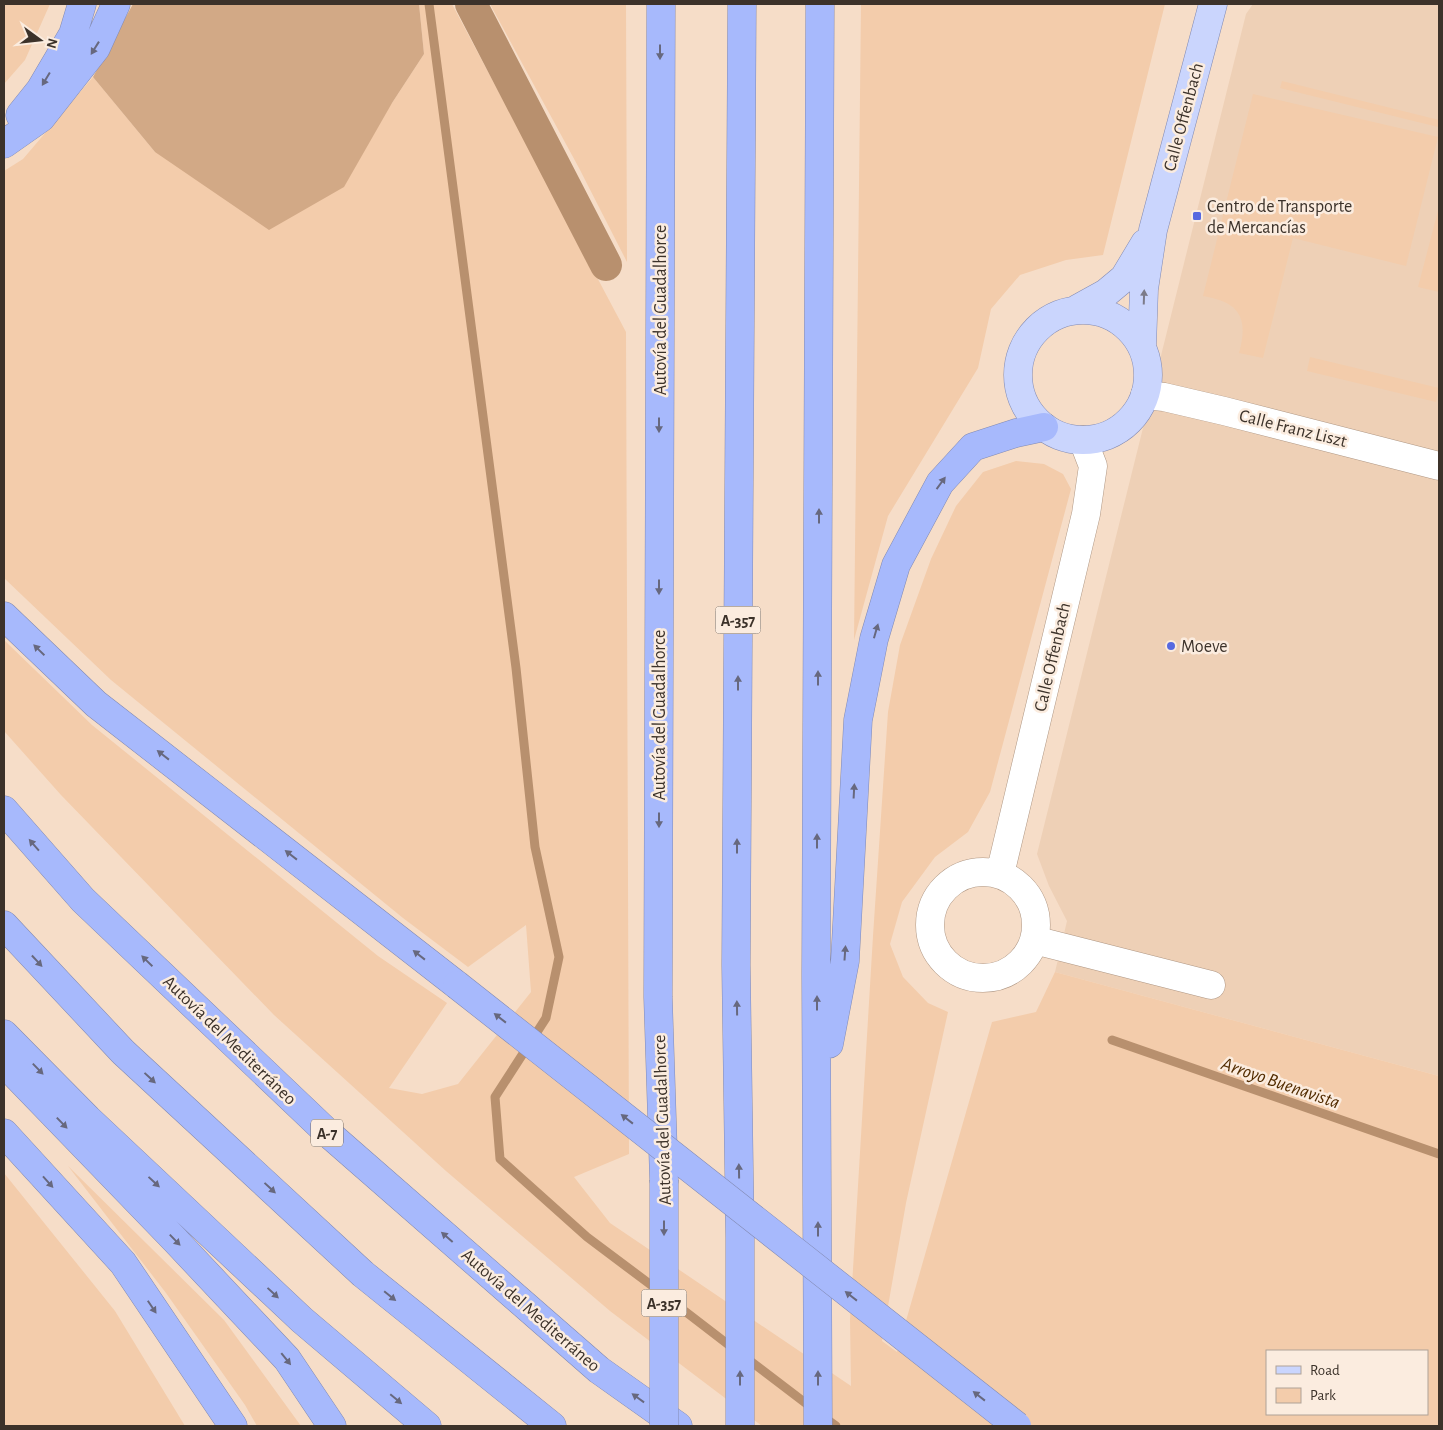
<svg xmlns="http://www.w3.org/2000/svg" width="1443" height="1430" font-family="'Alegreya Sans',sans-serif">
<rect width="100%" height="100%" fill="#f6ddc8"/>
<path fill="#eed0b6" d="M1253,4h186v1072l-384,-104 12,-51 -18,-35 -12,-32 209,-840z"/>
<path fill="#f3ccab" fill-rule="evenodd" d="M4,4h46l-25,56 -21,24z
M419,4h33l174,328 3,822 -55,23 36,46 241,163 -1,-67 23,-383 15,-224 12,-67 31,-86 25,-53 27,-34 33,-11 28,3 19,10 8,15 -81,303 -22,40 -33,25 -33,45 -12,42 13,33 25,26 20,9 -42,191 -24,138 15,11 95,-330 44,-10 19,-40 384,104v350h-677l-152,-115 -164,-140 -172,-156 -213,-220 -57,-64v-91l88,85 286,231 69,47 -58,85 33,6 36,-10 73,-92 -5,-67 -58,42 -65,-49 -292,-238 -107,-102v-407l19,-12 70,-82 62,75 237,-49 32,-49zM1267,1351h160v63h-160z
M490,4h136l1,258 -48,-94z
M861,4h304l-62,251 -37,5 -46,15 -29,34 -13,59 -90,148 -34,124z
M1282,81l157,39 -1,7 -158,-39z
M1253,94l185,43 -32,129 -113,-28 -30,120 -24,-5c10,-36 0,-51 -36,-57z
M1439,207v85l-21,-5z
M1310,357l129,31 -3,14 -129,-31z
M68,1166l156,154 77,106h-44l-12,-21 -79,-112z
M4,1173l111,138 70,115h-181z"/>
<path fill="#d2a986" d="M133,4h286l5,50 -32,49 -48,84 -75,43 -114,-78 -62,-75z"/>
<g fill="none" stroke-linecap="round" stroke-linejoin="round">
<path stroke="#b8906e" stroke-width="9" d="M429,4l87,664 19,179 24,110 -13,61 -51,79 5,62 87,78 72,54
M1112,1040l327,114
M669,1299l65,50
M745,1357l67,51
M822,1416l14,10"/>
<path stroke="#b8906e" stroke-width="32" d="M471,4l135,261"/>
<defs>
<path id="minor" d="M1145,395l19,2 60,14 215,55
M930 925a53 53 0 1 1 106 0a53 53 0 1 1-106 0Z
M1000,874l86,-360 7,-48 -10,-26
M1034,940l177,45"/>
<path id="major" d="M1077,309l29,-16 18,-15 21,-35
M1018 375a65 65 0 1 1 130 0a65 65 0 1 1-130 0Z
M1142,346l2,-57 9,-59 60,-226"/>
<path id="highway" d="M661,4l-3,993 6,183
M20,115l20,-25 33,-56 9,-30
M4,144l37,-26 55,-70 20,-44
M4,616l92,88 361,281
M4,810l79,90 247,235 269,235 79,56
M4,925l119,127 240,222 189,152
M4,1034l84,85 214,201 125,106
M829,1044l16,-83 13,-241 16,-81 22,-74 44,-82 33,-36 43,-14 28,-6
M4,1063l171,177 112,119 45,67
M4,1133l119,130 110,163
M740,1426v-189l-4,-272 6,-961
M818,1426l-2,-452 4,-970"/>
</defs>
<use href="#minor" stroke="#af9784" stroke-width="29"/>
<use href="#major" stroke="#828ab2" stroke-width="29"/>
<use href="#highway" stroke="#828ab2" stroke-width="29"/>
<use href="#minor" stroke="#fff" stroke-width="28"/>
<use href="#major" stroke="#cad5fd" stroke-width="28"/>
<use href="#highway" stroke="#a7b9fc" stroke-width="28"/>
<defs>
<path id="highway-bridge" d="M457,985l560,441
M664,1180v246"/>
</defs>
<use href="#highway-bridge" stroke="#828ab2" stroke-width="29" stroke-linecap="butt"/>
<use href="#highway-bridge" stroke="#a7b9fc" stroke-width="28"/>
</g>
<defs><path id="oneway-solid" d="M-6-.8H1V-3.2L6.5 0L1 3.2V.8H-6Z" transform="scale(1.25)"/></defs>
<g fill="#67687e">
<use href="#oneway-solid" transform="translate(95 48) rotate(122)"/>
<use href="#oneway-solid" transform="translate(660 52) rotate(90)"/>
<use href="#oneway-solid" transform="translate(46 79) rotate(121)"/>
<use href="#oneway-solid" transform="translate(659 425) rotate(90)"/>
<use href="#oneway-solid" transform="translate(941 483) rotate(-54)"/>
<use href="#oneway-solid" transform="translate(819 516) rotate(-90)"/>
<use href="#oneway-solid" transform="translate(659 587) rotate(90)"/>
<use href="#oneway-solid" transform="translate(876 631) rotate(-74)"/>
<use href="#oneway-solid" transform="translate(39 650) rotate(-136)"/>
<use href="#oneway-solid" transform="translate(818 678) rotate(-90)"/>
<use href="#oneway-solid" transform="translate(738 683) rotate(-90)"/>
<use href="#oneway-solid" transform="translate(163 755) rotate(-142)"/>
<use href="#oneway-solid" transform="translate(854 791) rotate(-87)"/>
<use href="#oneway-solid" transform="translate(659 820) rotate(90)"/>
<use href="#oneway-solid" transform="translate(817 841) rotate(-90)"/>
<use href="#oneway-solid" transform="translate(34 845) rotate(-131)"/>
<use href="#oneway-solid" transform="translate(737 846) rotate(-90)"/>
<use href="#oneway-solid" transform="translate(291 855) rotate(-142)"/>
<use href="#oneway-solid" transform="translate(845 953) rotate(-86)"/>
<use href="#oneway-solid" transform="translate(419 955) rotate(-142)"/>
<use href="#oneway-solid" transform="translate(37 961) rotate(47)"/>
<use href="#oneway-solid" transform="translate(147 961) rotate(-136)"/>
<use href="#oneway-solid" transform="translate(817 1003) rotate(-90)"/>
<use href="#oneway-solid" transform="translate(737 1008) rotate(-91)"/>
<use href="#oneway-solid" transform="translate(500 1018) rotate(-142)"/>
<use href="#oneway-solid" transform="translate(38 1069) rotate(46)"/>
<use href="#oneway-solid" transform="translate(150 1078) rotate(43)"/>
<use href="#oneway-solid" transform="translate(627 1119) rotate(-142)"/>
<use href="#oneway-solid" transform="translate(62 1123) rotate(46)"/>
<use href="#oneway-solid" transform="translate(739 1171) rotate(-91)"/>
<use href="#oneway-solid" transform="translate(48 1182) rotate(48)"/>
<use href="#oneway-solid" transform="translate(154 1182) rotate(43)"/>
<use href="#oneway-solid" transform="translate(270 1188) rotate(43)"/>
<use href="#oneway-solid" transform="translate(664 1228) rotate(90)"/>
<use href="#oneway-solid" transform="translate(818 1229) rotate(-90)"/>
<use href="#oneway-solid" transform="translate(447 1237) rotate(-139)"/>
<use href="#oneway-solid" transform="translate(175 1240) rotate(46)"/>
<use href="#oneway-solid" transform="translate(273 1293) rotate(43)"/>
<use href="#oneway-solid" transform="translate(390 1296) rotate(39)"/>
<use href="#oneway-solid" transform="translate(851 1296) rotate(-142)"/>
<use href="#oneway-solid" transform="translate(152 1307) rotate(56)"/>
<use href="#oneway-solid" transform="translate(286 1359) rotate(51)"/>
<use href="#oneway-solid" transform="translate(740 1378) rotate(-90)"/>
<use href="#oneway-solid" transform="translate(818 1378) rotate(-90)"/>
<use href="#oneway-solid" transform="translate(979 1396) rotate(-142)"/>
<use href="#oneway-solid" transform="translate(638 1398) rotate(-144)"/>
<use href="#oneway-solid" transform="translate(396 1399) rotate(40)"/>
</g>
<use fill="#7c7b89" href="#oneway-solid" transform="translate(1144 297) rotate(-88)"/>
<g fill="#5769e0" stroke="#fbecdf" stroke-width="2">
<rect x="1192" y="211" width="10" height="10" rx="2.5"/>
<circle cx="1171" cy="646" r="5"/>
</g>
<g text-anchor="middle" stroke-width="5" stroke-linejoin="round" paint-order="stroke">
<g fill="#fbecdf" stroke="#756a60" stroke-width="1">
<rect x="715.5" y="606.5" width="45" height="27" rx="4"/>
<rect x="311" y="1119.5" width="32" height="27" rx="4"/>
<rect x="641.5" y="1289.5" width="45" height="27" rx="4"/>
</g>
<g font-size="16" font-weight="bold" fill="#3c322a">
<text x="738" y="626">A-357</text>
<text x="327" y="1139">A-7</text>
<text x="664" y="1309">A-357</text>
</g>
<g font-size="18" fill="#3c322a" stroke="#fbecdf">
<text transform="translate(1183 117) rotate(-75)" y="6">Calle Offenbach</text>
<text transform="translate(660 310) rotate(-90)" y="6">Autovía del Guadalhorce</text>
<text transform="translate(1293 428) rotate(14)" y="6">Calle Franz Liszt</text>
<text transform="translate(1052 657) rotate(-77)" y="6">Calle Offenbach</text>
<text transform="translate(659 715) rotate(-90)" y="6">Autovía del Guadalhorce</text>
<text transform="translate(230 1040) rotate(44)" y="6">Autovía del Mediterráneo</text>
<text transform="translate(662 1120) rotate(-92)" y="6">Autovía del Guadalhorce</text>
<text transform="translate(531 1310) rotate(41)" y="6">Autovía del Mediterráneo</text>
</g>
<g font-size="18" fill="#3c322a" stroke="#fbecdf" text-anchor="start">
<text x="1207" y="212">Centro de Transporte<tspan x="1207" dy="21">de Mercancías</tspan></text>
<text x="1181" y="652">Moeve</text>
</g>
<g font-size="19" font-style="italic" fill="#522c00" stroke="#fbecdf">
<text transform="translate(1281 1082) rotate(19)" y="7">Arroyo Buenavista</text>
</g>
</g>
<rect width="1443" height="1430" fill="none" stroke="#3c322a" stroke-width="10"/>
<rect x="1266" y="1350" width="162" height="65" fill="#fbecdf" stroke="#afa297"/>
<rect x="1276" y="1366" width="25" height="8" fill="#cad5fd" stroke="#afa297"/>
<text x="1310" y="1375" font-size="15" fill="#3c322a">Road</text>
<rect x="1276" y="1388" width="25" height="15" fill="#f3ccab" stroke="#afa297"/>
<text x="1310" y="1400" font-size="15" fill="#3c322a">Park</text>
<g transform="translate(40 40) rotate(105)" stroke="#fbecdf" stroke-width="4" paint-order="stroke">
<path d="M0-4L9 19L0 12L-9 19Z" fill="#3c322a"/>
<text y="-8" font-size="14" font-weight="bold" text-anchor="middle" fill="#3c322a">N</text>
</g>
</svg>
